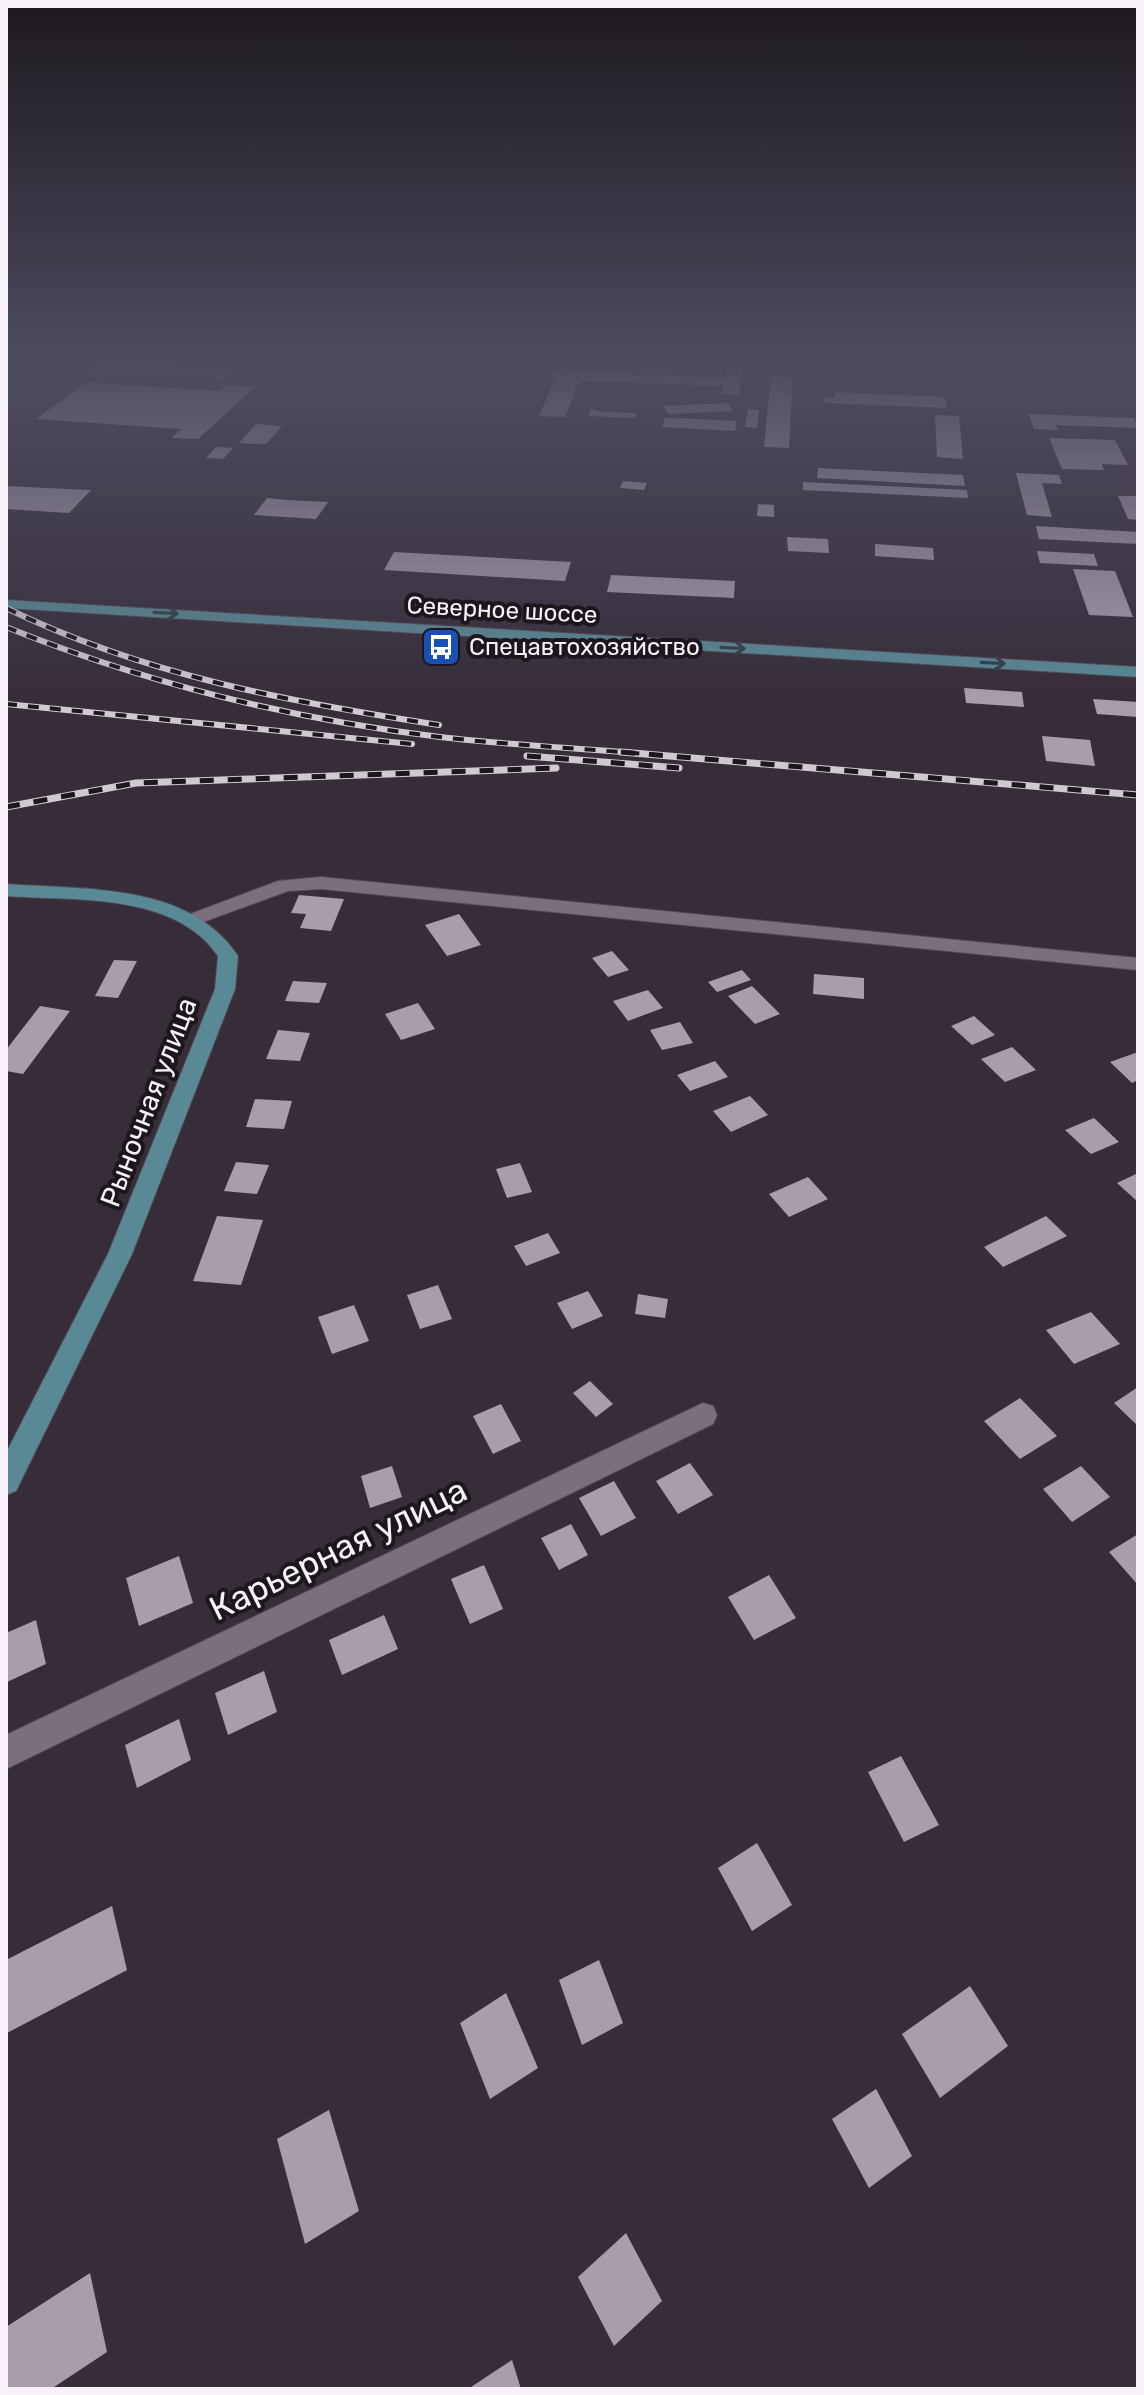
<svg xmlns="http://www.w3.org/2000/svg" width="1144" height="2395" font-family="Rubik,sans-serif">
<rect width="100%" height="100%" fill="#372d39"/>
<path fill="#a99dac" d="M91,366h77l67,4 -9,8 -140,-8z
M727,368h16l-4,26h-17l2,-8 -145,-5 -14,36 -26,-1 20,-46 166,8z
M771,376l22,1 -4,71 -25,-1z
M86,382l134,9 7,-6 28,2 -57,52 -26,-1 9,-9 -145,-10z
M835,392l110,5 2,11 -123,-5 -1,-6 12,1z
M728,403l5,8 -65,3 -4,-8z
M591,409l12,3 34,1 -2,5 -46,-2z
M748,409l11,1 -2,18 -12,-1z
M1029,414l105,4 4,10 -82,-3 2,5 -24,-1z
M935,415l24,1 4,43 -26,-2z
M665,418l34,1 38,2 -2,10 -73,-4z
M256,424l26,2 -16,18 -27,-1z
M1049,438l66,2 13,25 -26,-1 2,6 -42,-1z
M216,447l17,1 -10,11 -17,-1z
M818,468l145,7 2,11 -148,-8z
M1016,473l43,2 3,9 -20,-1 10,34 -25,-2z
M623,481l24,2 -3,7 -24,-2z
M803,482l164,8 1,8 -165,-8z
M6,486l61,3 24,1 -22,23 -63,-4z
M1118,496h20v24l-10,-1z
M267,498l20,2 41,2 -12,17 -62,-4z
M758,504l16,1v12l-17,-1z
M1036,526l102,6v12l-99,-5z
M787,537l41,2 1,14 -41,-2z
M875,544l58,4 1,12 -59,-4z
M1037,551l57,3 4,12 -58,-3z
M394,552l177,10 -6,19 -181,-11z
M1073,569l42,2 18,46 -44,-2z
M611,575l124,6 -1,17 -127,-6z
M964,688l58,4 2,15 -58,-4z
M1093,699l45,3v15l-41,-3z
M1042,736l48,4 5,26 -49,-5z
M299,895l45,4 -13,32 -31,-3 6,-14 -15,-1z
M459,914l22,31 -34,11 -22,-31z
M612,951l17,19 -21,7 -16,-19z
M114,960l23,1 -19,37 -23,-2z
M742,970l9,10 -34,12 -9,-10z
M814,974l50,4v21l-51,-5z
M293,981l34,2 -8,20 -34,-2z
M752,986l28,28 -25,10 -27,-28z
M648,990l15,18 -35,13 -15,-20z
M418,1003l17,26 -34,11 -16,-26z
M40,1006l30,5 -47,63 -17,-3v-21z
M974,1016l21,19 -23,10 -21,-19z
M680,1022l13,21 -31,7 -12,-20z
M278,1030l32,3 -10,28 -34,-2z
M1012,1047l24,23 -31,12 -24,-23z
M1138,1052v28l-6,3 -22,-21z
M715,1061l13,16 -38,14 -13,-16z
M750,1096l18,19 -37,17 -18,-21z
M255,1099l37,2 -8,28 -38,-2z
M1094,1118l25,24 -28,12 -26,-24z
M236,1162l33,3 -12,29 -33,-3z
M520,1163l12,29 -25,6 -11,-29z
M1138,1173v29l-21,-19z
M808,1177l20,22 -39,18 -20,-23z
M217,1216l46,4 -22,65 -48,-4z
M1046,1216l21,20 -64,31 -19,-20z
M548,1233l12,20 -34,13 -12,-20z
M438,1285l14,34 -32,10 -13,-34z
M588,1291l15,25 -31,13 -15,-26z
M638,1294l30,5 -3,19 -30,-4z
M354,1305l15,36 -37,13 -14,-37z
M1091,1312l29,32 -46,20 -28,-34z
M590,1381l23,23 -17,13 -23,-24z
M1138,1387v39l-24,-23z
M1020,1398l37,38 -37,23 -36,-38z
M501,1404l20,37 -28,13 -20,-38z
M690,1463l23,32 -35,19 -22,-33z
M392,1466l10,31 -32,11 -9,-32z
M1081,1466l29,31 -38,25 -29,-33z
M614,1481l22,37 -35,18 -22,-38z
M571,1524l17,31 -29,15 -18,-32z
M1138,1534v51l-29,-33z
M179,1556l14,47 -54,23 -13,-48z
M484,1565l19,44 -33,15 -19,-45z
M769,1575l27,43 -42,22 -26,-43z
M384,1615l14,34 -56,26 -13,-35z
M36,1620l10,44 -39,18 -1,-49z
M264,1671l13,41 -49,23 -13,-42z
M179,1719l12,41 -54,28 -12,-43z
M901,1756l38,69 -35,17 -36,-70z
M757,1843l35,62 -40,26 -34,-63z
M112,1906l15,64 -120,63 -1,-73z
M599,1960l24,63 -41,22 -23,-65z
M970,1986l38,60 -68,52 -38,-64z
M506,1993l32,75 -48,31 -30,-76z
M876,2089l36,67 -43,32 -37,-69z
M329,2110l30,101 -54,33 -28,-105z
M626,2233l36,68 -48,45 -36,-69z
M90,2273l17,79 -56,37h-43l-2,-62z
M512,2360l9,29h-53z"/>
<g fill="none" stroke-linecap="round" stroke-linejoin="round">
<defs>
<path id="street" d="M321,877l817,81v12l-817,-81 -33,2 -96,35 -10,-6 3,-4 93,-35z
M703,1403l10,3 4,9 -4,9 -707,345v-34z"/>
<path id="secondary" d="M6,600l1132,67v10l-1132,-69z
M6,884c78,6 183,-2 232,72l-3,33 -103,265 -116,237 -10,4v-42l102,-199 107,-265 3,-33c-43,-64 -144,-55 -212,-60z"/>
</defs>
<use href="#street" stroke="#524a54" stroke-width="2"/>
<use href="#secondary" stroke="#524a54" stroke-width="2"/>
<use href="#street" fill="#7b6f7d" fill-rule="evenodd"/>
<use href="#secondary" fill="#5a8996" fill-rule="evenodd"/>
<defs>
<path id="rail-far1" d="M6,608c138,67 283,94 433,117
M6,627c139,56 285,92 434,110 68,8 137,11 205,17
M6,704l406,40"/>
<path id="rail" d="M621,752l517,43
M527,756l152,12
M6,807l130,-24 420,-15"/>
</defs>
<use href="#rail-far1" stroke="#d1c9d2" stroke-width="6"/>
<use href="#rail" stroke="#d1c9d2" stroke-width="7"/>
<use href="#rail-far1" stroke="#1c171d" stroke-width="4" stroke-dasharray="11" stroke-linecap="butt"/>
<use href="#rail" stroke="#1c171d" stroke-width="5" stroke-dasharray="14" stroke-linecap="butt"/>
</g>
<defs><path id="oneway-shaft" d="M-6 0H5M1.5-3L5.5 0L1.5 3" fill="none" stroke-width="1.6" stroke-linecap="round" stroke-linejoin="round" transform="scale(2)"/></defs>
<g stroke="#323f47">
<use href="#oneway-shaft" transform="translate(166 613) rotate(3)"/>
<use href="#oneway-shaft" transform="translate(733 648) rotate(3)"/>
<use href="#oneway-shaft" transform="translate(993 663) rotate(3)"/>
</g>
<linearGradient id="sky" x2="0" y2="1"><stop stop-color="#1e191f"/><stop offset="0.52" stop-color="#4d4c5f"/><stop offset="1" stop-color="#4d4c5f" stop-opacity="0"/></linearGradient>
<rect width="1144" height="702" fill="url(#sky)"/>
<defs>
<symbol id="bus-square" viewBox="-11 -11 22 22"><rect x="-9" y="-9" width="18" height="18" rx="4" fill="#1a4fb4" stroke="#1c171d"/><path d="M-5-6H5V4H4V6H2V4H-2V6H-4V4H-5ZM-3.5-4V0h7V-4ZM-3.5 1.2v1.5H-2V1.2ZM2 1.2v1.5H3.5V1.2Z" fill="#fff"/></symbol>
</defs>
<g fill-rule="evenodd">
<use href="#bus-square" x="419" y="625" width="44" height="44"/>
</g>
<g text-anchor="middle" stroke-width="8" stroke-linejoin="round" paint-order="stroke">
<g font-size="24" fill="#f8f1f9" stroke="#1c171d">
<text transform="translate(502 610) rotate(3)" y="8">Северное шоссе</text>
</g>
<g font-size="24" fill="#f8f1f9" stroke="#1c171d" text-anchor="start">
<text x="469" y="655">Спецавтохозяйство</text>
</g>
<g font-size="28" fill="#f8f1f9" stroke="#1c171d">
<text transform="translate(148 1102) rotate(-69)" y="10">Рыночная улица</text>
</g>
<g font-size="34" fill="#f8f1f9" stroke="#1c171d">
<text transform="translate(338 1549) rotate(-26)" y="12">Карьерная улица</text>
</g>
</g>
<rect width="1144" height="2395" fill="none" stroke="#f8f1f9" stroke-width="16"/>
</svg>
